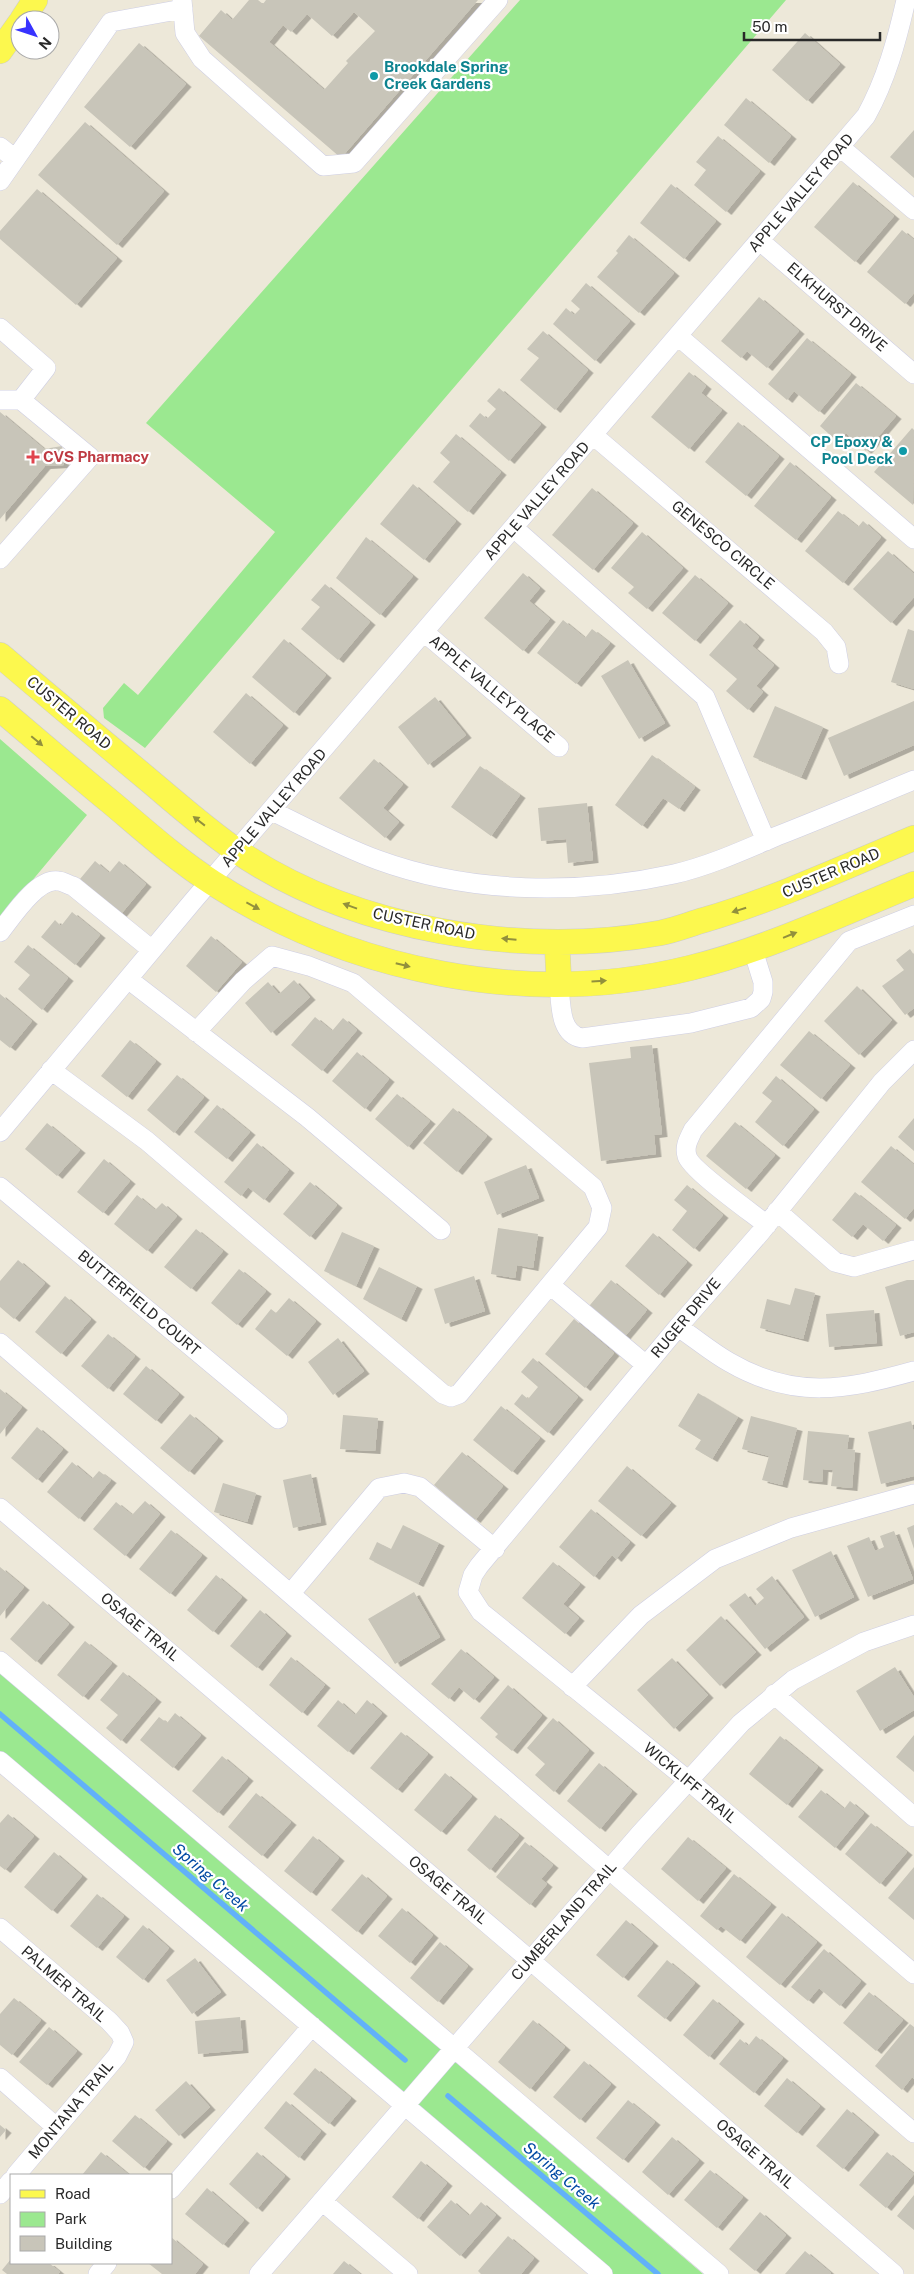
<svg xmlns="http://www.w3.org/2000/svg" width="914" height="2274" font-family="'Public Sans',sans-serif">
<defs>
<filter id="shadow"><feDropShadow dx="5.5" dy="3" stdDeviation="0" flood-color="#0004"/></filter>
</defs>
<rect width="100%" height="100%" fill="#ede8d9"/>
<path fill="#9be890" d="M520,0h266l-641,748 -41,-30 -1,-10 21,-25 14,12 137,-163 -129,-109z
M0,739l87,76 -87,104z
M0,1672l703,602h-95l-608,-516z"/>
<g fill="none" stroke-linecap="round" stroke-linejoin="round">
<path stroke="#62b1f9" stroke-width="5.5" d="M0,1714l405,346
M448,2096l210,178"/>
</g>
<path fill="#c8c5b9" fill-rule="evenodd" filter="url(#shadow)" d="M249,0h9l5,4 3,-4h212l-137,158 -142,-122 22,-26 11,10zM354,12l21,19 -29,30 2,2 -24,27 -55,-48 14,-17 8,7 16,-18 25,22z
M805,33l35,31 -33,37 -35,-31z
M139,43l47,41 -56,63 -46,-40z
M746,98l45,38 -22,27 -45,-38z
M85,122l79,69 -47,54 -79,-70z
M914,130v48l-24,-21z
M718,136l42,35 -34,41 -32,-27 12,-15 -10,-8z
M853,182l41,34 -39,46 -41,-35z
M671,184l45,37 -32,38 -44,-36z
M37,189l80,69 -41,47 -76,-66v-8z
M902,230l12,10v53l-9,11 -38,-32z
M629,235l45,38 -35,40 -42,-36 21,-24 -2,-2z
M586,283l44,38 -35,40 -42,-37 13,-16 8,7 6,-6 -9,-8z
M759,297l40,34 -32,37 -20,-17 -6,7 -20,-17z
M543,331l45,39 -33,40 -35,-30 19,-22 -12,-9z
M807,338l44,36 -32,38 -25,-21 -7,9 -19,-16z
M689,372l17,14 -5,7 21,17 -33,39 -38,-32z
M856,383l40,33 -30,35 -20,-18 -8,9 -18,-16z
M499,388l42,36 -32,37 -40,-35 11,-13 7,6 9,-10 -9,-8z
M0,412l44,37 18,-3 2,19 -19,1 -45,53z
M738,422l41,34 -33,40 -41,-34z
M912,428l2,2 -1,75 -39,-33z
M456,434l45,38 -33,40 -35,-30 17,-20 -10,-9z
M790,462l41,35 -35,43 -42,-34z
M413,484l43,37 -32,39 -44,-36z
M592,488l41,35 -40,47 -41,-35z
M838,511l20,16 5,-6 18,16 -38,46 -38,-32z
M642,532l41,36 -36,41 -19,-16 6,-6 -23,-19z
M366,537l47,39 -33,39 -44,-37z
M888,551l26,23v23l-23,26 -38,-34z
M523,573l17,15 -11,13 21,18 -27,32 -39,-33z
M695,575l33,28 -33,38 -33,-28z
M325,584l45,38 -32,38 -37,-31 19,-22 -9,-7z
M563,620l22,18 7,-9 18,14 -34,41 -39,-31z
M740,620l19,17 -7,9 22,19 -18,21 7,6 -15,18 -22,-19 11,-12 -28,-24z
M908,629l6,2v58l-23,-7z
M284,639l42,36 -32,38 -42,-36z
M628,660l37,63 -26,16 -38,-63z
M246,693l37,32 -33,39 -37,-32z
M435,697l31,38 -38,30 -30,-38z
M914,701v44l-70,31 -16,-38z
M775,706l48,21 -22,50 -48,-20z
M652,755l43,32 -16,22 -16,-11 -21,28 -27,-21z
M374,759l29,25 -20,24 16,14 -14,16 -46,-40z
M480,766l40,29 -29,41 -40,-29z
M587,803l6,57 -25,3 -2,-24 -25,2 -3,-33z
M95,861l14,12 10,-12 27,23 -25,30 -41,-35z
M72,912l28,23 -25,30 -34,-28 14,-17 6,6z
M211,936l31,26 -26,30 -30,-26z
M28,945l40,33 -26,32 -24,-21 12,-14 -16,-13z
M910,949l4,6v53l-9,7 -23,-29 22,-16 -8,-10z
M294,980l16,17 -39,36 -26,-30 23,-21 11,12z
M857,986l35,34 -33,35 -35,-34z
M0,994l32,27 -22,27 -10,-8z
M315,1017l17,14 11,-13 14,12 -35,41 -31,-26z
M809,1031l41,34 -29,34 -41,-34z
M130,1040l26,21 -29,36 -26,-21z
M652,1045l10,89 -8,1 2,19 -55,7 -12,-98 42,-5 -1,-11z
M357,1052l32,27 -24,30 -33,-28z
M177,1075l27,22 -30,36 -27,-23z
M776,1076l38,33 -31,37 -28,-24 17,-21 -10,-8z
M397,1094l33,27 -22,26 -33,-28z
M217,1105l33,27 -23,27 -33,-27z
M453,1108l34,28 -30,36 -34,-29z
M914,1118v33l-16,-14z
M735,1122l40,33 -29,34 -40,-33z
M47,1123l33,27 -23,26 -32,-27z
M257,1143l32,27 -25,30 -16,-13 -7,9 -17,-14z
M891,1146l23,19v43l-9,11 -44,-37z
M104,1159l26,22 -27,32 -26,-21z
M526,1165l13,33 -42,17 -13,-33z
M310,1182l27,23 -27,32 -27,-23z
M687,1185l36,30 -29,34 -22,-19 15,-19 -13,-11z
M855,1192l41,33 -13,16 -20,-17 -11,13 -20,-17z
M137,1195l18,15 7,-7 15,13 -30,35 -33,-27z
M498,1228l40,6 -5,34 -16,-3 -2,13 -24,-4z
M196,1229l27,22 -32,38 -27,-22z
M342,1232l32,14 -18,40 -32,-15z
M653,1233l34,29 -28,33 -34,-29z
M18,1260l27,23 -31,36 -14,-12v-26z
M379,1267l38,19 -16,33 -38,-20z
M239,1269l27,22 -29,34 -26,-22z
M474,1276l11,35 -40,13 -11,-35z
M611,1280l36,30 -26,31 -36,-30z
M907,1280h7v52l-14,4 -15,-49z
M795,1288l20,5 -12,46 -43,-11 7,-29 23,6z
M65,1296l26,23 -30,35 -26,-22z
M289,1298l27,23 -29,35 -32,-27 16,-20 5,4z
M874,1310l3,33 -48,4 -3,-33z
M574,1319l40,34 -29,35 -40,-34z
M108,1334l27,22 -27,33 -27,-23z
M338,1338l26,33 -31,24 -25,-33z
M533,1358l45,39 -30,36 -34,-29 8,-10 6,5 10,-12 -17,-15z
M146,1366l33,28 -23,27 -33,-27z
M0,1389l22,18 -22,27z
M698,1393l40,24 -26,42 -17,-10 6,-9 -23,-14z
M501,1406l39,32 -28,34 -39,-32z
M190,1414l28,24 -29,34 -29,-24z
M343,1415l35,3 -3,33 -35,-2z
M751,1416l46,12 -15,57 -20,-5 7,-24 -27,-7z
M911,1421l3,12v43l-33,8 -13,-52z
M37,1427l26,22 -26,31 -26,-22z
M808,1431l41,4 -2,14 8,1 -3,38 -21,-2 2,-16 -10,-1 -1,13 -19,-2z
M462,1452l41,34 -28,34 -41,-35z
M72,1462l20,17 7,-8 12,9 -32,39 -32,-27z
M627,1466l44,37 -30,33 -43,-35z
M311,1474l10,48 -28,6 -10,-48z
M223,1483l33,10 -9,29 -33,-10z
M145,1501l15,13 -35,42 -32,-27 23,-27 16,13z
M591,1509l39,33 -14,17 -4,-4 -18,22 -35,-30z
M403,1525l36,18 -21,41 -49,-25 8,-17 14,7z
M914,1525v24l-7,-21z
M171,1530l31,25 -32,39 -31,-25z
M894,1531l19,48 -45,18 -21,-51 22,-9 6,14 9,-4 -4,-11z
M831,1551l23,46 -39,20 -23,-47z
M553,1562l27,22 -17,20 16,14 -14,16 -43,-36z
M0,1567l24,20 -24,29z
M216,1575l26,22 -29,35 -26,-22z
M772,1576l32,41 -39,32 -36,-44 16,-12 10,13 9,-8 -8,-9z
M414,1592l26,45 -45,27 -27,-45z
M43,1601l26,23 -33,38 -26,-23z
M260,1610l26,23 -29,35 -27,-22z
M721,1616l35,36 -36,34 -34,-36z
M85,1641l27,22 -29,34 -26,-22z
M461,1649l33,28 -20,23 -15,-13 -10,12 -18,-15z
M291,1657l34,28 -23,28 -33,-28z
M672,1658l36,37 -34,34 -37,-39z
M895,1667l19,30v13l-34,21 -24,-40z
M123,1672l33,27 -35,42 -15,-13 12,-13 -18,-15z
M508,1685l34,30 -30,36 -17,-14 3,-3 -18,-16z
M338,1700l17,15 12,-15 15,13 -34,39 -31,-26z
M175,1713l26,22 -28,33 -33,-28 19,-23 8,6z
M553,1718l36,32 -35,42 -19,-17 10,-11 -18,-16z
M401,1732l27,22 -31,36 -27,-22z
M914,1735v37l-18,-15z
M780,1736l38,31 -31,38 -38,-31z
M222,1756l26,22 -30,35 -26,-22z
M599,1763l33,28 -32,38 -33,-28z
M445,1773l27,23 -31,36 -27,-22z
M821,1790l23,19 6,-8 14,12 -29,35 -37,-31z
M256,1793l35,29 -29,34 -34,-29z
M8,1814l26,22 -29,34 -5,-4v-43z
M495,1815l24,20 -29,35 -23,-20z
M871,1823l36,29 -27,32 -35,-30z
M313,1836l26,22 -28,35 -27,-22z
M688,1837l38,31 -28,33 -37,-32z
M525,1842l28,23 -12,14 6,5 -17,21 -34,-28z
M54,1852l28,24 -30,35 -28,-24z
M914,1867v53l-26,-22z
M362,1874l25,22 -30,36 -26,-22z
M734,1874l37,30 -31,37 -19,-15 -4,4 -17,-14z
M97,1894l27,22 -27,32 -27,-22z
M402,1908l31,27 -23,28 -32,-27z
M782,1913l35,29 -37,43 -34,-28z
M626,1920l27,23 -30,35 -27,-23z
M143,1925l26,23 -26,32 -27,-23z
M440,1942l28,24 -30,36 -28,-24z
M824,1949l37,32 -21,25 -21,-18 -11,13 -17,-14z
M195,1958l26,34 -29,22 -26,-34z
M667,1960l28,23 -30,36 -28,-23z
M869,1992l34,28 -27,31 -33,-28z
M14,1998l27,22 -29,35 -12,-10v-31z
M713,1999l26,22 -30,36 -26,-22z
M240,2017l3,33 -45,4 -3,-33z
M533,2020l32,27 -35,42 -32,-27z
M910,2024l4,3v52l-2,-2 -10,13 -27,-24z
M49,2027l28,24 -30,34 -28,-23z
M756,2036l27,22 -29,35 -35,-29 21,-25 8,7z
M584,2061l27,23 -31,36 -27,-23z
M315,2068l36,30 -22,26 -36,-30z
M787,2078l33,28 -23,27 -33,-27z
M186,2081l24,26 -31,29 -24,-26z
M628,2100l27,22 -32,38 -27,-22z
M286,2101l35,30 -22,27 -35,-30z
M847,2109l27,23 -31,37 -27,-23z
M135,2115l32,26 -23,27 -32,-27z
M0,2125l6,5 -6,7z
M672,2137l27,23 -31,35 -26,-23z
M101,2152l28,23h-47z
M257,2152l28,24 -28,33 -28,-25z
M887,2152l27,22 -28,34 -27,-23z
M421,2161l26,22 -29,36 -26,-22z
M710,2170l33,27 -26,31 -33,-28z
M207,2188l37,32 -21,25 -38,-31z
M914,2195v35l-17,-14z
M451,2200l18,16 12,-14 15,13 -36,41 -33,-29z
M760,2212l26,23 -31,36 -26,-22z
M508,2236l26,22 -13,16h-40l-3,-3z
M171,2237l32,27 -8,10h-33l-14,-11h23z
M805,2251l26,22 -1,1h-45z
M11,2259v4h38l11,9 -2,2h-51l-5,-4z
M344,2261l16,13h-27z"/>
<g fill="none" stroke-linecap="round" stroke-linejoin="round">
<defs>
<path id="minor" d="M182,0l3,33 17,26 121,107 31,-3 144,-163
M0,147l15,12
M840,147l74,63
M0,181l111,-159 72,-13
M760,241l154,133
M0,328l46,40 -25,32 69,57 -90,102
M678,336l236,203
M0,400h21
M593,435l231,197 12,15 3,17
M514,528l191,169 61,144
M424,632l135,115
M272,811c35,17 70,36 106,49 93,34 201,35 296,14 35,-8 70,-24 103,-38 46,-18 91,-37 137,-56
M0,932c12,-15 37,-54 58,-51 5,0 10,4 15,5l79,64
M128,979l179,138 134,113
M559,984c2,19 0,50 23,54l109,-15 60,-15 10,-9 2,-7v-10l-10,-32
M914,1050l-32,32 -122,151 -82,94 -199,239 -6,9 -5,17 13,20 208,169 225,193
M51,1070l96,71 296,253 8,3 8,-3 139,-167 4,-19 -9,-21 -240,-204 -44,-17 -37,-10 -29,25 -47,51
M0,1132l193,-231 673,-785c20,-36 31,-76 40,-116
M0,1187l278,232
M777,1211l58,51 19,5 60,-17
M767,1225c-15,-12 -77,-56 -80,-69 -3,-10 2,-17 6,-26l156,-189 65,-26
M550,1285l96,80
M678,1327c17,11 33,25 51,35 65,38 117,28 185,9
M0,1343l914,790
M0,1508l530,452 364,314
M291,1593l88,-105 25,-5 16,4 75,62
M0,1661l719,613
M572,1687l69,-72 74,-56 76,-31 123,-34
M774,1694l140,123
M0,1761l603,513
M0,1928l109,93 11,12 4,9 -7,14 -101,119
M0,2078l56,49
M171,2189l141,-163
M0,2194l11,-13
M322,2201l86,73
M98,2274l9,-11
M259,2274l380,-439 102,-112 52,-43 71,-38 50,-17"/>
<path id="major" d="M22,20l13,-20
M0,51l20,-28
M0,655c48,41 97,82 145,122 30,25 60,52 92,74 116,79 286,107 423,82 15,-3 30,-9 44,-13 72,-21 141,-53 210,-82
M0,709c38,32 75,64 113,95 32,27 64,56 100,79 138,89 316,125 477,85 77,-19 151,-54 224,-84
M557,942l2,42"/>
</defs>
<use href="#minor" stroke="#cecee3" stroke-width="20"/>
<use href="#major" stroke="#ccc" stroke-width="26"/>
<use href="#minor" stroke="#fff" stroke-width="19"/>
<use href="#major" stroke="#fcf84e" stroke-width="25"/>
</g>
<defs><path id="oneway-solid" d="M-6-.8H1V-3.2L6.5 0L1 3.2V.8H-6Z" transform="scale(1.25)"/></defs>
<g fill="#92903c">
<use href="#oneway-solid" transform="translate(37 741) rotate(40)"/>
<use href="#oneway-solid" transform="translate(199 821) rotate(-142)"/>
<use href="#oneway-solid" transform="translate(253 906) rotate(28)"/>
<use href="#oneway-solid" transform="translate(350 906) rotate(-160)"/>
<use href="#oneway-solid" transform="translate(739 910) rotate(163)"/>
<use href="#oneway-solid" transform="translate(790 935) rotate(-22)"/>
<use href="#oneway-solid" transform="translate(509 939) rotate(-175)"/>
<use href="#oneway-solid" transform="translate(403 965) rotate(14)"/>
<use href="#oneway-solid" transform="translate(599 981) rotate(-4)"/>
</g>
<g fill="#0f9aa8" stroke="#fff" stroke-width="2">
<circle cx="374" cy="76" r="5"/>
<circle cx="903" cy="451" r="5"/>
</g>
<path fill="#e0444e" stroke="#fff" stroke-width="2" d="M30.5 449.5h5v5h5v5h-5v5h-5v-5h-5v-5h5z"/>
<g text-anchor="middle" stroke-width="4.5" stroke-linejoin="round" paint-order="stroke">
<g font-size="15" font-weight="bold" fill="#0d838f" stroke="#fff" text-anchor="start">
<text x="384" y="72">Brookdale Spring<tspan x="384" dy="17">Creek Gardens</tspan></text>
<text x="893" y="447" text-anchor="end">CP Epoxy &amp;<tspan x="893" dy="17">Pool Deck</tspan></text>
</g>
<g font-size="15" fill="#292929" stroke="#fff">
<text transform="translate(801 193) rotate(-49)" y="5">APPLE VALLEY ROAD</text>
<text transform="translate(837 307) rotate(41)" y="5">ELKHURST DRIVE</text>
<text transform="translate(537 501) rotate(-49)" y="5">APPLE VALLEY ROAD</text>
<text transform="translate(723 545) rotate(40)" y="5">GENESCO CIRCLE</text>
<text transform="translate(492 689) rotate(40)" y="5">APPLE VALLEY PLACE</text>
<text transform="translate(69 713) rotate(40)" y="5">CUSTER ROAD</text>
<text transform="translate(274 808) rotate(-49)" y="5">APPLE VALLEY ROAD</text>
<text transform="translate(831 873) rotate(-23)" y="5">CUSTER ROAD</text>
<text transform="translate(424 924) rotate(12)" y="5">CUSTER ROAD</text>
<text transform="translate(139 1303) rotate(40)" y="5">BUTTERFIELD COURT</text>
<text transform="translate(686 1318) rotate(-50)" y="5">RUGER DRIVE</text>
<text transform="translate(140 1627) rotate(40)" y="5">OSAGE TRAIL</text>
<text transform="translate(690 1783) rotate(40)" y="5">WICKLIFF TRAIL</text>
<text transform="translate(448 1890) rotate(40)" y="5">OSAGE TRAIL</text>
<text transform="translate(564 1921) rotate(-49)" y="5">CUMBERLAND TRAIL</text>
<text transform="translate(64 1984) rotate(41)" y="5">PALMER TRAIL</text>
<text transform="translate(71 2110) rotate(-50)" y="5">MONTANA TRAIL</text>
<text transform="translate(755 2154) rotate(41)" y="5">OSAGE TRAIL</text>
</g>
<g font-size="15" font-weight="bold" fill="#be3a42" stroke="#fff" text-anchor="start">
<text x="43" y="462">CVS Pharmacy</text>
</g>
<g font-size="16" font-style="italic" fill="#024aa4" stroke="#fff">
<text transform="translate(211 1877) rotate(41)" y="6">Spring Creek</text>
<text transform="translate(562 2175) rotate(40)" y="6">Spring Creek</text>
</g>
</g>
<rect x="10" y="2174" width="162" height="90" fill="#ffffff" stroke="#a9a9a9"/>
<rect x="20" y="2190" width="25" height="8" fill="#fcf84e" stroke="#a9a9a9"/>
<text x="55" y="2199" font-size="15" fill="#292929">Road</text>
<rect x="20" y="2212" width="25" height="15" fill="#9be890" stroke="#a9a9a9"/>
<text x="55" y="2224" font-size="15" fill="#292929">Park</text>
<rect x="20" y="2236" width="25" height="15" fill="#c8c5b9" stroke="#a9a9a9"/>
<text x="55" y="2249" font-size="15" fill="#292929">Building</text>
<g transform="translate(35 35) rotate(130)"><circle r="24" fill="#ffffff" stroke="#a9a9a9"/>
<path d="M0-4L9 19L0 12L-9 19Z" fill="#3833ff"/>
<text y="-8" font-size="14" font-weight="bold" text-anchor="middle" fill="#292929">N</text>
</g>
<path d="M744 32v8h136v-8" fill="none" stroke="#292929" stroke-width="2.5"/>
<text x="752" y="32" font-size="15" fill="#292929" stroke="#ffffff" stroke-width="4" paint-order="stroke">50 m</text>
</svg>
